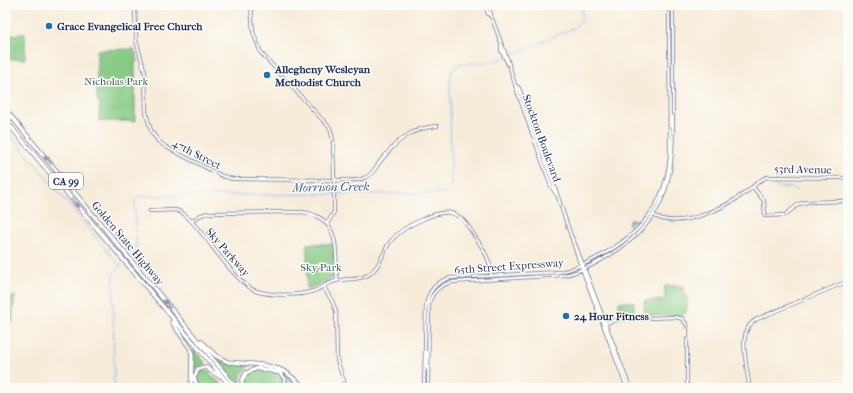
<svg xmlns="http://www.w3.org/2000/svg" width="853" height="393" font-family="'IM FELL French Canon',serif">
<rect width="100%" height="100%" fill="#fdfcf7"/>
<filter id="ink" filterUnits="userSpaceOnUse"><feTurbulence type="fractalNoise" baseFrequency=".025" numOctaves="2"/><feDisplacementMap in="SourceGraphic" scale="8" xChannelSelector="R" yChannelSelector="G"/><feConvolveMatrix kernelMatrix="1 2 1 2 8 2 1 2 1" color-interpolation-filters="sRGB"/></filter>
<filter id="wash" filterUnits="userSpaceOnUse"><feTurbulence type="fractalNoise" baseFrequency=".012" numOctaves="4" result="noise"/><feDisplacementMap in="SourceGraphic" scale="16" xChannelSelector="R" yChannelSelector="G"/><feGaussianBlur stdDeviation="0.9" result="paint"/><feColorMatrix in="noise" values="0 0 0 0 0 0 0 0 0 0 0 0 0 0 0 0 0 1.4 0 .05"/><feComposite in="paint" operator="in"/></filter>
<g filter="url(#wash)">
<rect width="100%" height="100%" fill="#f7ecda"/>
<path fill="#86ca84" stroke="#507c71" d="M25,34v25h-20v-24z
M134,49l4,11 -3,2v59h-36l1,-17 -3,-4v-50z
M644,212l2,1v2l-16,18 -10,7 -1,-3 6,-2 -1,-2 2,1 11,-11 -5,-2 -3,4v-5h13l3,-4 -2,-2z
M307,244h27v33l-27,13z
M665,286h17l6,16 -2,11 -6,3 -35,-1 -1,-14 21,-1z
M15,296l-3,26 -7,3v-25z
M619,302h15v13l-15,1z
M193,350h1l12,14 -12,5z
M220,360l12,4 18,2 -9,9 -1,9 -2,1 -19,-23z
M256,369l24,5 3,7 -2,7h-37l2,-14z
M201,370l8,2 16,16h-25l-3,-13z
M284,373l19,15h-18l1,-7z"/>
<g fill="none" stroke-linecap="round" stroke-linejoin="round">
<path stroke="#85b8f2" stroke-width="1" d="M507,57l67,-29 7,-8 2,-15
M5,128l115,138
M776,172v15l15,1 5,2
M131,257l5,-7 -1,-49 5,-5 303,-3 7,-6 1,-5 -1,-103 3,-10 7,-5 32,-2 12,-4
M114,388l-1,-115 11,-10"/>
</g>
</g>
<g filter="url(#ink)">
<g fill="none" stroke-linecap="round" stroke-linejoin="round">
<defs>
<path id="secondary" d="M135,5l1,35 9,33 1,39 5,19 7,10 8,6 56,29 11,3 99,1
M251,5l2,27 8,21 69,75 3,12 1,38 2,2 -2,2v30l-7,12
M485,5l3,9 3,2
M489,5l2,11 17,45 8,27 35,98 5,8
M501,46v4l7,14
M516,86l3,2 37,103 25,75 46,122
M336,180c9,0 20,2 28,-2 7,-2 11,-9 15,-15 16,-21 31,-35 58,-37
M753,187l11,14 1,15 20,-1 14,-11 8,-2 41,-1
M150,211l26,-1 8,4c20,16 50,69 72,77 16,5 42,5 58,0 7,-3 14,-8 22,-10 11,-3 22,0 32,-6 12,-7 14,-22 22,-33 8,-10 19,-17 31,-22 21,-10 35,-13 49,9 9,14 22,30 21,47
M653,215c26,16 71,-7 92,-22 8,-5 13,-13 22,-16l81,1
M192,221l9,-6 7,-2 94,-1c40,5 33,40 35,68
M573,239l57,149
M323,286l9,15 4,10 1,49 9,28
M605,323l16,-4 55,-2 7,2 4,7v62
M426,352v6l2,3
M425,360l3,11
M424,388l2,-82c2,-15 10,-24 24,-28l110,-6c15,-3 27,-9 40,-16 41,-22 66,-52 70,-100l-1,-151
M428,388l1,-85c4,-12 11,-18 23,-21l112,-7c17,-3 33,-12 47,-21 63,-39 62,-85 62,-151 0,-33 0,-65 0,-98
M749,388c0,-20 -15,-57 8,-69l91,-38"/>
<path id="primary" d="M627,388v-1"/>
<path id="highway" d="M5,109l232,279
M5,120l227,268
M172,322l18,26 2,6 -1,34
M201,341l15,15 12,6 35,3 16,4 8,4 18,15
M198,388l-4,-10 4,-9 7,-2 14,9
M243,388l-1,-7 4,-8 12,-5 22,5 5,6 -2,9"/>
</defs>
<use href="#secondary" stroke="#687189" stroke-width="4"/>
<use href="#primary" stroke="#687189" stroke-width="4.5"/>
<use href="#highway" stroke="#687189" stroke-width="5"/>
<use href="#secondary" stroke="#fff" stroke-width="2.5"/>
<use href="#primary" stroke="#fff" stroke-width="3"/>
<use href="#highway" stroke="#fff" stroke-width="3.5"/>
</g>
<defs><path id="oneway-solid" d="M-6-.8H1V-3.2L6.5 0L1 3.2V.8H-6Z"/></defs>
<g fill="#8d97ae">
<use href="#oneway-solid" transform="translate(48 160) rotate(-130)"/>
<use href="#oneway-solid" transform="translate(75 203) rotate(50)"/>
<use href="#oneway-solid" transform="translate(167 304) rotate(-130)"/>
</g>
</g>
<g fill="#1f6fb2" stroke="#fdfcf7" stroke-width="1.5">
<circle cx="49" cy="26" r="4"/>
<circle cx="267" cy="75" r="4"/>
<circle cx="566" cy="316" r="4"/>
</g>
<g text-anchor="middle" stroke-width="3" stroke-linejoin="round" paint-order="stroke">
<rect fill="#fdfcf7" stroke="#5f6c8c" stroke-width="1" x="49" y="173" width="34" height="16" rx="3"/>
<g font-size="10" font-weight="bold" fill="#1b2f5e">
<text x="66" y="185">CA 99</text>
</g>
<g font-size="11" font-weight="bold" fill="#1b2f5e" stroke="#fdfcf7" text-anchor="start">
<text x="57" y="30">Grace Evangelical Free Church</text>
<text x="275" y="73">Allegheny Wesleyan<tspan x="275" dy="13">Methodist Church</tspan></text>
<text x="574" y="320">24 Hour Fitness</text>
</g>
<g font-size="11" fill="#3b5e69" stroke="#fdfcf7">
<text x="116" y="85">Nicholas Park</text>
<text x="321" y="271">Sky Park</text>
</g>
<g font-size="11" fill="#1b2f5e" stroke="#fdfcf7">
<text transform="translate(542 138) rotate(70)" y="4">Stockton Boulevard</text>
<text transform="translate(197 154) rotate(27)" y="4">47th Street</text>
<text transform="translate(803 169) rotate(1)" y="4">53rd Avenue</text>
<text transform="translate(128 243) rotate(50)" y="4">Golden State Highway</text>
<text transform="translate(228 252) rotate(49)" y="4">Sky Parkway</text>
<text transform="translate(509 266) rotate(-4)" y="4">65th Street Expressway</text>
</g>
<g font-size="12" font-style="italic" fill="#3b588a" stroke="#fdfcf7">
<text transform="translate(331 187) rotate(-1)" y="4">Morrison Creek</text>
</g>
</g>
<rect width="853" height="393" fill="none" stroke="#fdfcf7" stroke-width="20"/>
</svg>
